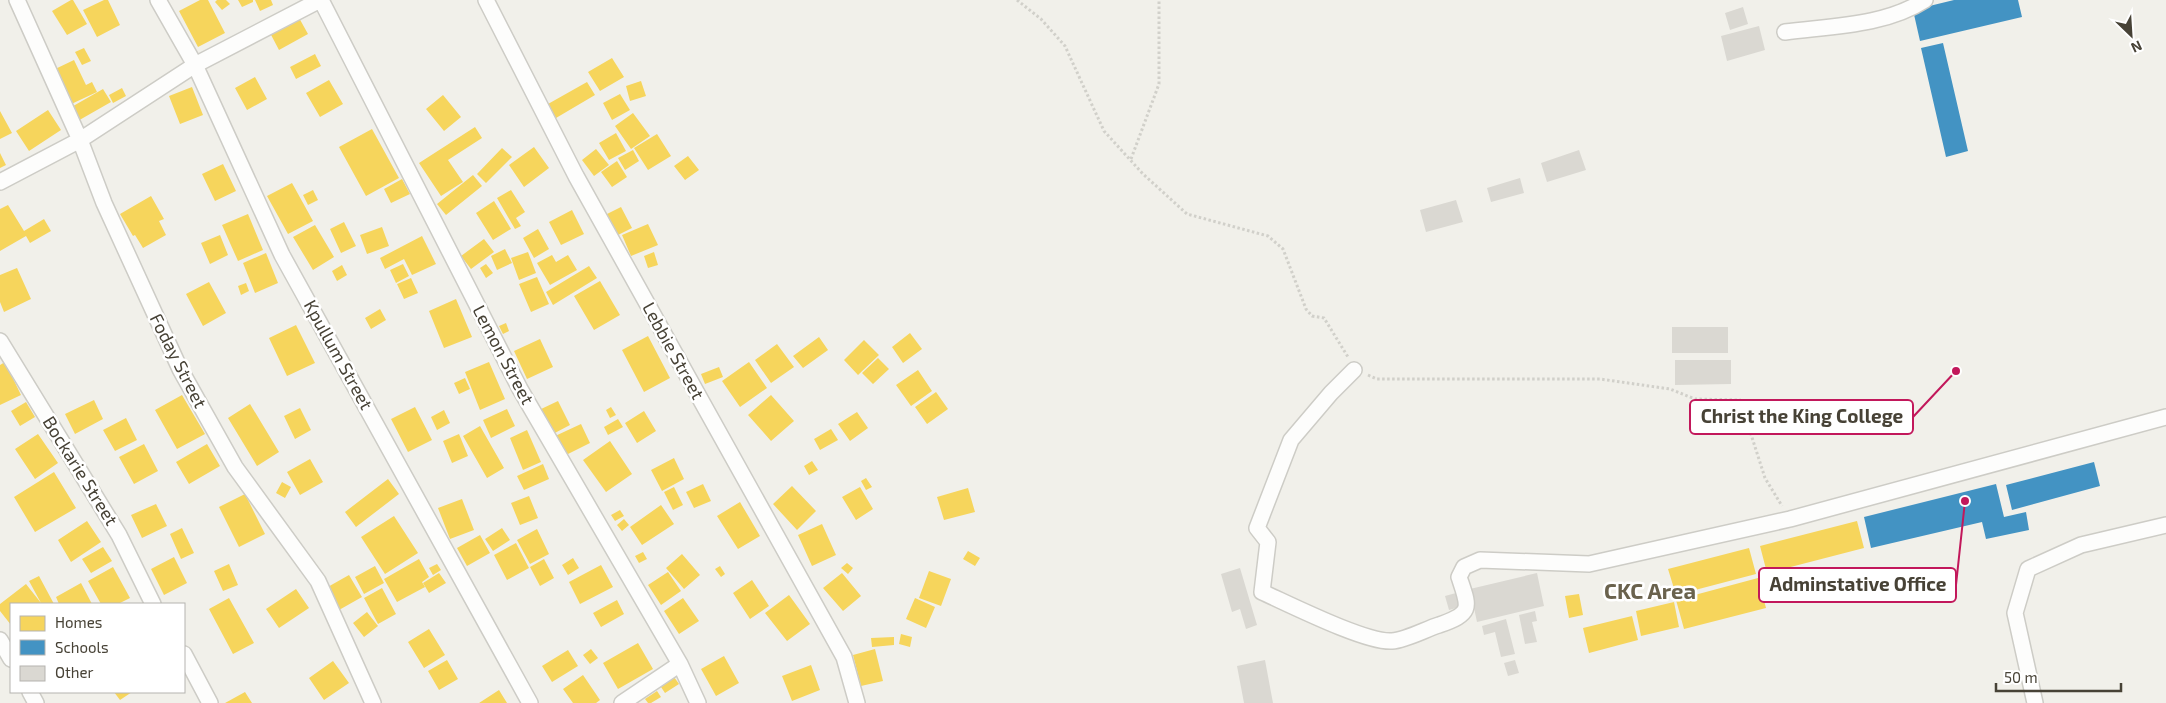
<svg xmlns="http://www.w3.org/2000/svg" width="2166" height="703" font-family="'Exo 2',sans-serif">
<rect width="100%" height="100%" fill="#f1f0ea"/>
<path fill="#f6d55c" d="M71,0h2l14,24 -20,11 -15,-24z
M104,0h4l12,25 -23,12 -14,-27z
M200,0h8l17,33 -27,14 -19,-36z
M217,0h9l4,4 -8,6 -7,-8z
M238,0h15v2l-11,5z
M255,0h16l2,5 -13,6z
M298,16l10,18 -29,16 -10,-19z
M84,48l7,13 -9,4 -7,-13z
M315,54l6,12 -25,13 -6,-12z
M612,58l12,19 -24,14 -12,-19z
M74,60l12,25 6,-3 5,10 -30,14 -16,-35z
M255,77l12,22 -20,11 -12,-22z
M329,80l14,24 -23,13 -14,-24z
M641,81l5,15 -16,5 -4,-15z
M587,82l8,13 -39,23 -8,-14z
M192,87l11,28 -23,9 -11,-28z
M122,88l4,8 -13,7 -4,-8z
M103,89l8,13 -35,20 -8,-13z
M620,94l10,16 -18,10 -9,-17z
M443,95l18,22 -17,14 -18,-22z
M48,110l13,20 -32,21 -13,-20z
M0,111l12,22 -12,6z
M633,113l17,23 -19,13 -16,-23z
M475,127l7,11 -34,22 15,22 -22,14 -22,-33z
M372,129l27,49 -33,18 -27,-49z
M616,133l10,18 -17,9 -10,-17z
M657,134l14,22 -23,14 -14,-22z
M534,147l15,21 -25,19 -15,-22z
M502,148l10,9 -26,26 -9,-9z
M596,149l13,16 -15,11 -12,-16z
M633,150l6,11 -14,9 -7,-12z
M0,153l6,12 -6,3z
M688,156l11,14 -14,10 -11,-14z
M617,161l10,16 -15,10 -11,-15z
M223,164l13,27 -21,10 -13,-27z
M473,175l9,11 -36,29 -9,-11z
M402,179l8,15 -19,9 -7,-14z
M292,183l21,38 -25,13 -21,-38z
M313,190l5,10 -10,5 -5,-10z
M511,190l14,22 -9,6 5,8 -6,3 -18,-31z
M151,196l13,23 -5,2 7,14 -23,13 -8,-13 -2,1 -13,-22z
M494,201l17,28 -18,11 -17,-27z
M8,205l16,26 20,-12 7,12 -21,12 -4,-7 -26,15v-42z
M621,207l11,21 -16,8 -11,-21z
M572,210l12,24 -23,11 -12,-23z
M248,214l15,36 -25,11 -16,-36z
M344,222l12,24 -15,7 -11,-24z
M648,224l10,21 -27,11 -9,-21z
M315,225l19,32 -21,13 -20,-33z
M382,227l7,19 -22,8 -7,-19z
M538,229l11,20 -15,9 -11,-20z
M220,235l8,20 -18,9 -9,-21z
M422,236l14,28 -24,11 -8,-16 -19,10 -5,-11z
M484,239l10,13 -23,17 -10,-13z
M505,249l7,14 -15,7 -6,-14z
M528,252l8,21 -17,7 -8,-22z
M654,252l4,13 -10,3 -4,-12z
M266,253l12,30 -23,10 -12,-30z
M552,255l4,7 12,-7 9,15 -27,15 -13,-22z
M403,264l6,12 -13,7 -6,-13z
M486,264l7,9 -7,5 -6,-10z
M342,265l5,10 -10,6 -5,-10z
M589,266l8,12 -44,27 -7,-13z
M17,268l14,31 -27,13 -4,-10v-27z
M537,277l12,27 -18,8 -12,-28z
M411,278l7,15 -14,6 -7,-15z
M600,281l20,34 -26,15 -20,-34z
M209,282l17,31 -23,13 -17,-32z
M246,283l3,8 -8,4 -3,-9z
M456,299l16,38 -28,11 -15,-37z
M380,309l6,11 -15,9 -6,-11z
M506,323l3,8 -6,3 -4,-8z
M296,325l19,38 -28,13 -18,-38z
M910,333l12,16 -19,14 -11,-16z
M648,336l22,42 -26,14 -22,-42z
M819,337l9,13 -25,18 -10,-12z
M540,339l13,28 -26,12 -13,-28z
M864,340l15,15 -21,20 -14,-15z
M777,344l17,23 -23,16 -16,-23z
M878,358l11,11 -16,15 -11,-11z
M5,362l16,33 -21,10v-40z
M489,362l16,37 -25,11 -15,-38z
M749,362l18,26 -27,19 -18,-26z
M719,367l4,10 -18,7 -4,-10z
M918,370l14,21 -21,15 -15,-21z
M465,378l5,11 -11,5 -5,-11z
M936,392l12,17 -21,15 -12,-17z
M182,395l23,39 -28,15 -22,-39z
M771,395l23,26 -23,20 -23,-26z
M94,400l9,19 -28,15 -10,-20z
M558,401l12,24 -19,10 -12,-25z
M26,402l9,15 -15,9 -9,-15z
M250,404l29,48 -22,14 -29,-48z
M415,407l17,33 -24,12 -17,-33z
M611,407l5,8 -6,3 -4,-8z
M300,408l11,22 -16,9 -11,-23z
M507,409l8,17 -24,12 -8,-18z
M444,410l6,13 -13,7 -6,-13z
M644,411l12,20 -19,12 -12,-20z
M857,412l11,16 -18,13 -12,-17z
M126,418l11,22 -22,11 -12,-21z
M618,419l5,8 -15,8 -4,-8z
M581,424l9,19 -28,14 -9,-20z
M480,426l24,42 -17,10 -24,-42z
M831,429l7,11 -18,10 -6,-11z
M527,430l14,32 -18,8 -13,-32z
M38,434l20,29 -23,16 -20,-30z
M459,434l9,22 -16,7 -9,-22z
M610,441l22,33 -26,18 -23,-32z
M144,444l14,27 -24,13 -15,-27z
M207,444l13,22 -31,18 -13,-22z
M674,458l10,21 -22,12 -11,-21z
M310,459l13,23 -23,13 -13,-23z
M812,461l6,9 -9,5 -5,-9z
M543,464l6,15 -25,11 -7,-14z
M54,472l22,36 -41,24 -21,-35z
M866,478l6,9 -6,3 -5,-9z
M388,479l11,15 -43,33 -11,-15z
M282,482l9,5 -6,11 -9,-5z
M703,484l8,17 -17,7 -8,-16z
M792,486l24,25 -19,19 -24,-26z
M674,487l9,18 -10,5 -9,-18z
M860,487l13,22 -17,11 -14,-23z
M968,488l7,24 -31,8 -7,-23z
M245,494l20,40 -26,13 -20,-40z
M529,496l9,22 -18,7 -9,-22z
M462,499l12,31 -24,9 -12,-31z
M740,502l20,34 -22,13 -21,-33z
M156,504l11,22 -25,12 -11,-23z
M661,505l13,19 -32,21 -12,-18z
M620,510l4,6 -9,5 -4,-6z
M394,516l24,37 -33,21 -24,-37z
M624,519l5,6 -7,6 -5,-6z
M87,521l14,21 -30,20 -13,-22z
M1857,521l7,27 -97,25 -7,-27z
M822,524l14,31 -24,11 -14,-31z
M182,528l12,25 -13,6 -11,-25z
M502,528l8,12 -17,11 -8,-12z
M537,529l12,25 -19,10 -13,-24z
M480,535l10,18 -23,13 -10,-18z
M516,543l13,25 -22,12 -13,-25z
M103,547l9,14 -21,12 -9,-14z
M1749,548l7,26 -80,21 -8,-26z
M968,551l12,7 -5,8 -12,-7z
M643,552l4,7 -8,4 -4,-7z
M682,554l18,21 -16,14 -18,-21z
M174,557l13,26 -23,12 -13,-26z
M573,558l6,10 -11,7 -6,-10z
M419,559l10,18 -7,5 3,5 -28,15 -13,-23z
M544,559l10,19 -14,8 -10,-19z
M847,563l6,5 -5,6 -7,-6z
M229,564l9,21 -15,6 -9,-20z
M437,564l4,6 -8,5 -4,-7z
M601,565l12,22 -33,17 -11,-22z
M375,566l9,17 -20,11 -9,-17z
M720,566l5,8 -4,3 -6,-8z
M113,567l17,31 -12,6h-17l-13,-23z
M929,571l22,8 -10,27 -22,-8z
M668,572l13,19 -20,14 -13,-20z
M439,573l7,10 -17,10 -6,-10z
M842,573l19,23 -18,15 -20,-23z
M349,575l13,22 -23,13 -13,-22z
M39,576l15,28h-43v21l-11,-14v-7l26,-20 15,19 -12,-22z
M1758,578l8,30 -82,21 -8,-29z
M752,580l17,26 -19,13 -17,-26z
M81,583l11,21h-33l-3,-7z
M382,588l14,26 -18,10 -14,-26z
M296,589l13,19 -30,20 -13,-19z
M1579,594l4,21 -14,3 -4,-22z
M789,595l21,29 -23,17 -22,-28z
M229,598l25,45 -21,11 -24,-45z
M683,598l16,23 -20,13 -15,-23z
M915,598l20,9 -9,21 -20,-9z
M617,600l7,14 -23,13 -8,-14z
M1674,602l5,25 -38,9 -5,-25z
M367,612l11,14 -14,11 -11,-14z
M1632,616l6,24 -49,13 -6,-25z
M429,629l16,26 -21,13 -16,-26z
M901,634l11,3 -2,10 -11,-3z
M894,637v8l-22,2 -1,-9z
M638,643l15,26 -35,20 -15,-26z
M591,649l7,9 -8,6 -7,-9z
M875,649l8,32 -22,5 -8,-31z
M568,650l10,16 -26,16 -10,-16z
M724,656l15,27 -23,13 -15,-27z
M447,660l11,19 -19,11 -11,-19z
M333,661l16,22 -25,17 -15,-22z
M811,665l9,25 -28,11 -10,-25z
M672,674l7,10 -14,9 -6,-9z
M583,675l17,25 -4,3h-23l-10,-14z
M499,690l8,13h-28z
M657,691l4,6 -10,6h-3l-3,-4z
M114,692h18l-12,8z
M245,692l7,11h-27z"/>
<path fill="#4393c3" d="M1954,0h64l4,17 -102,24 -7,-31z
M1943,43l25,108 -22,6 -25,-109z
M2094,462l6,24 -88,24 -6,-25z
M1996,484l8,33 22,-5 3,18 -43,9 -4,-17 -111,26 -7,-31z"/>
<path fill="#dad8d2" d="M1743,7l5,17 -18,6 -5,-17z
M1759,26l6,24 -38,11 -6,-25z
M1579,150l7,20 -39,12 -6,-19z
M1520,178l4,15 -33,9 -4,-14z
M1456,200l7,22 -37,10 -6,-22z
M1672,327h56v26h-56z
M1675,360h56v24l-56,1z
M1240,568l17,57 -11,4 -6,-20 -8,3 -11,-38z
M1537,573l7,33 -67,16 -7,-33z
M1456,593l4,14 -11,3 -4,-14z
M1535,611l2,10 -5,1 5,20 -12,2 -6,-29z
M1506,619l9,35 -14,3 -6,-25 -11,3 -2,-9z
M1265,660l8,43h-29l-7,-37z
M1515,660l4,13 -11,3 -4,-13z"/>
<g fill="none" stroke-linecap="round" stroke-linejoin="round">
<defs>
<path id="street" d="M17,0l63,140 24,63 76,166 55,98 83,114 55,122
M158,0l37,65 87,190 248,448
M321,0l199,389 160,275 18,39
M486,0l90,176 268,481 13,46
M1785,32c46,-6 100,-6 140,-32
M0,182l80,-42 115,-75 125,-65
M0,341l119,194 34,69
M1354,370l-23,23 -40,47 -34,88 11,14 -6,50c27,12 104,51 130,49 14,-1 34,-12 47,-16 35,-12 30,-18 20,-48l5,-10 16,-7 109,4 201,-45 376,-102
M0,640l11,19
M184,654l26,49
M30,692l6,11
M622,703l58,-39
M2035,703l-20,-90 13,-44 53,-24 85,-20"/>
</defs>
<use href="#street" stroke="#cdccc6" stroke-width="18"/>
<path stroke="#d1d0ca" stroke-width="3" stroke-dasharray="2.5 2.5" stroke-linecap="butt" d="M1017,0l24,19 24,27 39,85 39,43 44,40 81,22 15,13 23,60 6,7 12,2 24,39
M1131,159l28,-75v-84
M1368,375l9,4h223l70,10 25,10 45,1 25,78 17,28"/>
<use href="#street" stroke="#fdfdfc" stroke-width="15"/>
</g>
<g text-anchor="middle" stroke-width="5" stroke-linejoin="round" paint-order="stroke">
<g font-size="18" fill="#474236" stroke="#fff">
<text transform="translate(673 351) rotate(61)" y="6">Lebbie Street</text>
<text transform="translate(338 355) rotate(61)" y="6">Kpullum Street</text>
<text transform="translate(503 355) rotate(62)" y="6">Lemon Street</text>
<text transform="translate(178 361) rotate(63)" y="6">Foday Street</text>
<text transform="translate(80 471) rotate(58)" y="6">Bockarie Street</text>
</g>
<g font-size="22" font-weight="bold" fill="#6a624d" stroke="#fff">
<text x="1650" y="599">CKC Area</text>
</g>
</g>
<path fill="none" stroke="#c2185b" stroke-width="2" d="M1956 371L1913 417M1965 501L1956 585"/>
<g fill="#c2185b" stroke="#fff" stroke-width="2">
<circle cx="1956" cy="371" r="5"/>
<circle cx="1965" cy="501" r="5"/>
</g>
<g fill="#fff" stroke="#c2185b" stroke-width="2">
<rect x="1690" y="400" width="223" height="34" rx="5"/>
<rect x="1759" y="568" width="197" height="34" rx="5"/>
</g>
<g font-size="19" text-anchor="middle" font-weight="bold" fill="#474236">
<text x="1802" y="423">Christ the King College</text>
<text x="1858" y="591">Adminstative Office</text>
</g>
<rect x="10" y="603" width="175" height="90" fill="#ffffff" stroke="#b5b3af"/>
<rect x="20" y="616" width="25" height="15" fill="#f6d55c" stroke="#b5b3af"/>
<text x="55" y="628" font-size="15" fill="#474236">Homes</text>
<rect x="20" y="640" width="25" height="15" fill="#4393c3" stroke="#b5b3af"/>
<text x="55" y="653" font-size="15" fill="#474236">Schools</text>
<rect x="20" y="666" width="25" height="15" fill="#dad8d2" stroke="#b5b3af"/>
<text x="55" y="678" font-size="15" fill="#474236">Other</text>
<g transform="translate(2131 35) rotate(155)" stroke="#ffffff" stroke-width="4" paint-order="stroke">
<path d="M0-4L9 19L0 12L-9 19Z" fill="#474236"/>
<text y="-8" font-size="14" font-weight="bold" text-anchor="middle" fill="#474236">N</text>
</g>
<path d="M1996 683v8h125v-8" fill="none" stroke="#474236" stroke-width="2.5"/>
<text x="2004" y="683" font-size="15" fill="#474236" stroke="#ffffff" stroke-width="4" paint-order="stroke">50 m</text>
</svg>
